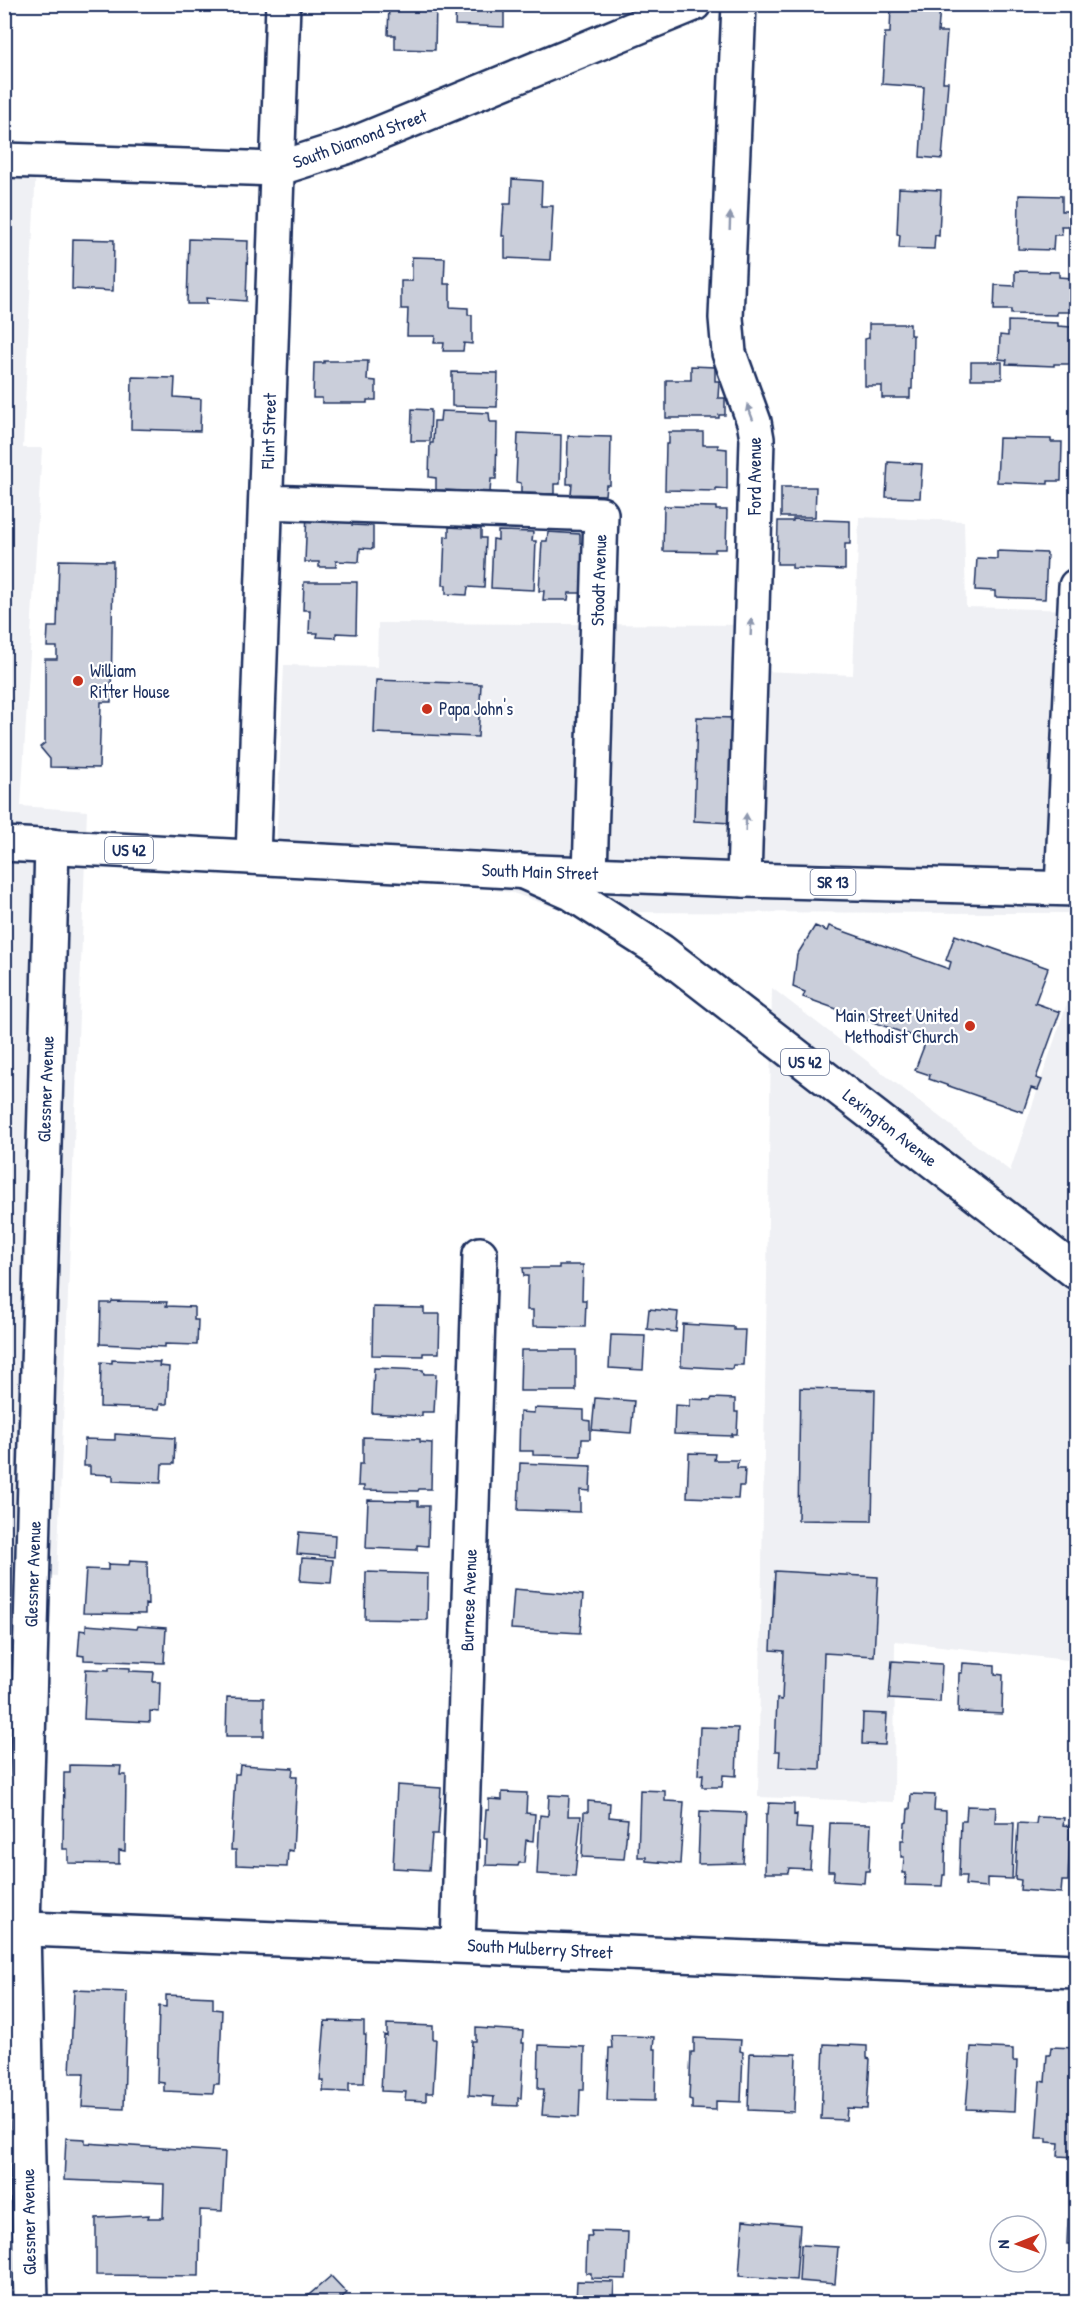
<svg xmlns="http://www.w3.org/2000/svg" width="1081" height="2307" font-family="'Patrick Hand',sans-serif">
<rect width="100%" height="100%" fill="#fff"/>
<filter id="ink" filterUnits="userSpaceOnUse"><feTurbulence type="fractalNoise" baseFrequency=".0167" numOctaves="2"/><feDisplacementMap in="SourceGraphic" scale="12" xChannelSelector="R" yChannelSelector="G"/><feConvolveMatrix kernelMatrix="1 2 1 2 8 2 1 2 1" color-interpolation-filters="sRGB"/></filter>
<g filter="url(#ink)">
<path fill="#eff0f4" d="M4,165l32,1 -13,282h19l-21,358 66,5 -30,765 -53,-3z
M859,517l105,4 2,86 110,3v303l-509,-1 -54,-19 -55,-9 -183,-10 9,-209 93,2 1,-44 387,2 -2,46 90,4z
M1076,977v684l-181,-20 -1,161 -136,-5 14,-809 238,183z
M5,1895h28l6,386 -34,-2z"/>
<path fill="#caceda" stroke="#1b2f5e" stroke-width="1.5" d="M389,4h47l-1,46 -40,-1v-14h-7z
M456,4h48v23l-49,-2z
M891,4l49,2 -2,26h9l-4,50h5l-6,77 -22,-2 4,-70 -42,-3 3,-51h5z
M512,179l30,2 -1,25h12l-3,54 -45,-2v-22h-3l2,-32h7z
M899,188l42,2 -2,46 -4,-1 -1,14 -35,-1 1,-13 -3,-1z
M1019,195l43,1v15h10v15h-11l1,9h-8l-1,15 -35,-1z
M73,239l41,1 -1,51 -41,-2z
M189,239l59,2 -2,60 -40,-3 1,6h-20z
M412,257l33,1 -1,26h6v23l18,1v7h4v29l-8,-1 -1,8h-20l1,-8h-10l1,-7h-28l1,-27h-7v-28h11z
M1015,271l44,1v5l13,1 -1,34h-14v3l-46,-1v-4h-17l1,-25 20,1z
M1008,321l50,2v3l13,1 -1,37h-16v2l-48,-2 1,-4 -8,-1 1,-24 8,1z
M869,324h41v11h3l-1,54h-2v9h-28v-12h-17v-47l4,-1z
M324,361h44l-1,19 9,1v19h-9v3h-45v-5h-9l1,-35h10z
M971,362h31v17h-31z
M691,366l24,1v14h4l-1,17h7v17h-6v3h-53v-38h25z
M452,372l46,1 -1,34 -45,-1z
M132,377l43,1 -1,19 27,2 -1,32 -69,-2z
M412,409l19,1 -1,31h-19z
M441,411l48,2 1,9h7l-1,57h-5l-1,13 -54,-2v-12l-7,-1 1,-34h3l1,-22h6z
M669,432h34v13h15v3l9,1v40l-11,-1v3l-51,-1 1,-46h3z
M518,433l43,2 -1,49h-6v10l-33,-1v-10l-5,-1z
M568,436l43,1 -1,48h-4l-1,10 -34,-1 1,-10h-5z
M999,438l52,1v3h11l-1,39h-13v3l-51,-2z
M888,462l34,2 -2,34 -34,-1z
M781,487h35l-1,30h-34z
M664,506l52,1v3h11l-1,39h-11v3l-52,-1z
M307,511l46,1 -1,13 21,1v23l-13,-1 -1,14 -23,-1v6h-17v-5h-14z
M793,519l57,2v23h-5v26l-53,-2v-4h-15l1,-43h15z
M449,527l32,2v9h5l-2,50 -16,-1 -1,8 -21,-1v-9h-3l2,-49 4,1z
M498,531l35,1 -1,9h4l-2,49 -43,-2 2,-49 5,1z
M548,532l32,2v9h6l-2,50h-15l-1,7h-25l1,-9h-5l3,-50h5z
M997,551l50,2 -2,46 -50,-2v-6l-20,-1 2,-32 20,1z
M59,560l54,1 -2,141h-10l-2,66 -49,-1v-8l-10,-12 5,-4v-84h12v-12h-10l1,-20h9z
M304,582h53l-1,52 -20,-1v5l-19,-1 1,-4h-9l1,-23h-7z
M376,680l105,4 -3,53 -104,-4z
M697,717l39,1 -4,105 -38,-2z
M815,926l12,5 2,-5 120,43 2,-7 -5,-2 9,-25 93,33 -13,35 25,9 -24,66 6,2 -4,10 -7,-2 -8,24 -94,-33 1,-4 -15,-5 11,-29 -123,-44 2,-5 -12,-5 4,-32z
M559,1265h24l-1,35h4l-1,27 -52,-1v-16h-6l1,-34h-4l-1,-8h36z
M112,1301l55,1 -1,4 28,1v13h4l-1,25 -32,-1v3l-65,-3 1,-41h10z
M373,1307l51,1v6h16l-1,39h-16v3l-51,-1z
M649,1309l29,3 -2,20 -29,-3z
M683,1324l51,3v3h11l-2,35h-10l-1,4 -51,-3z
M611,1335l34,1 -2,34 -34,-2z
M521,1350h55v41h-56z
M112,1360l48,2 -1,4 10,1 -2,37h-7l-1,5 -59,-2 1,-45 11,1z
M374,1368l49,2 1,4h12l-2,38h-12v4l-50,-3z
M800,1388l75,2 -3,131 -74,-1z
M595,1398l39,3 -3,32 -39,-3z
M712,1398l23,1v13h3l-1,22h-5v2l-58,-2 1,-29 15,1v-7l21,1z
M534,1408l50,2v10l6,1v18h-8l-1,17 -48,-1v-4h-14l1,-39 14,1z
M115,1434l60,4 -1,26h-12l-1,19 -48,-2v-6l-23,-1v-8h-6l1,-27 30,1z
M363,1437l57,2v3l12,1 -1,46h-12l-1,2 -54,-1v-4h-6l1,-22h4z
M689,1453l26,1 -1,6h24l-1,8h8l-1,18h-5l-1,13 -51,-2z
M520,1463l71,3 -1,25 -10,-1v22l-62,-2z
M368,1500l50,1v5h11l-1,40 -11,-1v5l-51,-2z
M299,1532l36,3 -1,22 -37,-3z
M302,1558l31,2 -2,23 -31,-2z
M130,1560l17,1 1,44 -3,-1v10l-62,-1 3,-44 22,1v-6l21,1z
M775,1571l103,6 -4,79 -50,-3 -4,116 -41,-2 1,-16h-5l2,-52 5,1 2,-49 -13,-1z
M366,1572l62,2 -1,46 -62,-1z
M514,1589l69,6 -3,38 -69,-4z
M86,1625l51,4 1,-3 28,2 -2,35 -80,-3v-4l-6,-1 2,-25 6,1z
M892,1661l50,3 -2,38 -51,-3z
M963,1663l32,2v9l8,1 -1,39 -44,-2 1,-39h3z
M109,1667l21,1v3l24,1 -1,10h7l-1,30 -9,-1v11l-66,-3 2,-50 23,1z
M227,1697l37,1v38h-38z
M863,1713l24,1 -2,31 -23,-1z
M700,1727l38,1 -2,48 -13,-1 -1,12h-20l1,-13 -5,1z
M70,1765l51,1 -1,9h6l-1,76 -6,-1v14l-51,-1v-14h-5l1,-76h6z
M240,1765l53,3 -1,9h5l-4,74 -5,-1 -1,17 -51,-2v-15h-5l4,-76h4z
M397,1785l44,3 -3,46h-6l-3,36 -36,-2z
M640,1790l25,1v10l19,1 -4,62 -34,-3v-4h-8z
M502,1792l25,1 -1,20 9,1 -2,27 -7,-1 -2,23h-5l-1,3 -32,-1 1,-27h-3l2,-28h3v-11l13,1z
M911,1794l24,1 -1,15 12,1 -1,64h-2l-1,11 -37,-1 1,-12h-3l1,-16h-3v-17h3l1,-17 2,-1 1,-13h2z
M549,1795l20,1 -1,20h13l-6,60 -38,-2 3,-59 8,1z
M588,1801l22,2 -1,14 19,2 -4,40 -42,-2 2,-45h4z
M769,1803l25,1v11l3,-1 -1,14 17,1 -3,40 -21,-1 -1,5h-23l1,-59h2z
M967,1806l29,1 -1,16h19l-2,56 -25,-1v9l-22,-2 1,-9h-7l2,-55h5z
M700,1811l46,2 -3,50 -45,1z
M1037,1817l27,1 -1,7 7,1 -2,55h-6l-1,12 -41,-3 1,-10 -6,-1 3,-56 18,1z
M830,1823l41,1 -2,47h-4l-1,12 -31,-2 1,-10h-6z
M74,1990l53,2 -3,117 -42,-2 2,-34h-14z
M166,1995l47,2v12l9,1 -3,74h-5l-1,9 -49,-2v-8l-7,-1 2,-76 7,1z
M325,2021l39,1v13h2l-2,48h-15v9l-26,-1 1,-10h-4z
M387,2024l46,2v13h3l-3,54h-7v8l-21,-1 1,-8 -25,-1 3,-56 3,1z
M476,2028l47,3 -1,12h2l-3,55h-3v8l-25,-1 1,-8 -25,-2 3,-54h4z
M611,2035l43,2 -1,12h3l-1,52 -48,-1 2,-52h3z
M694,2038l47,2 -1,11 3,1 -2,50 -25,-1v9l-24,-1v-9l-3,-1 2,-47h3z
M824,2044l43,2v12l3,1 -3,50 -20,-1 -1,12 -25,-1z
M539,2045l46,2 -1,43h-4l-1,27 -37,-2 2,-26h-6z
M971,2047l42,2v12h4l-2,50 -49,-2z
M1051,2047l25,1v109l-18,-1 1,-13 -12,-1v-4h-11l4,-57 5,1 2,-27h3z
M750,2053l46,1 -2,58 -46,-2z
M66,2138l19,1v4l140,9 -3,59 -22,-1 -1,66 -103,-1v-57l53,-3 -1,3h15l1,-34 -100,-4z
M1068,2219l8,1v24h-9z
M743,2220l57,5 -4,55 -57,-4z
M591,2231l37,1 -2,47 -35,-1v-5h-5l1,-37h5z
M801,2245l37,2 -3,37 -36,-3z
M331,2276l16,17 -11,9h-30l-3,-2z
M577,2281l37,1 -1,19 14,1h-51z"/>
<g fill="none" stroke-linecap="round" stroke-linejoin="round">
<defs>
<path id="street" d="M739,4l-13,314 3,35 25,69 3,17 -13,441
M266,502l335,12 -11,360
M253,857l30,-853
M1062,888l14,-302
M458,1945l22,-691"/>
<path id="secondary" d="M4,160l273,9 69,-22 348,-143
M4,1928c358,12 715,30 1072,43
M31,2302l-8,-374 29,-1082"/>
<path id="primary" d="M521,871l50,22 90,58 415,321"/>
<path id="highway" d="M4,844l507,27 233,9 332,9"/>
</defs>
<use href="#street" stroke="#1b2f5e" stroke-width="38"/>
<use href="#secondary" stroke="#1b2f5e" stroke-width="38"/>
<use href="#primary" stroke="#1b2f5e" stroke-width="38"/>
<use href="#highway" stroke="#1b2f5e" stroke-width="38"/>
<use href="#street" stroke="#fff" stroke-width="33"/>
<use href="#secondary" stroke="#fff" stroke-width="33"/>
<use href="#primary" stroke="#fff" stroke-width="33"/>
<use href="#highway" stroke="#fff" stroke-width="33"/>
</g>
<defs><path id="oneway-solid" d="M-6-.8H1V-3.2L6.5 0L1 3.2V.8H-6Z" transform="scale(1.5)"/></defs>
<g fill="#8d97ae">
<use href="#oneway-solid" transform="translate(730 221) rotate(-88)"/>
<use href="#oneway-solid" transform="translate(750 412) rotate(-110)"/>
<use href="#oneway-solid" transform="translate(751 627) rotate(-88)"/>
<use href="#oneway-solid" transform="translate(746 822) rotate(-88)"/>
</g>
</g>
<g fill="#c8321e" stroke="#fff" stroke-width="2">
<circle cx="78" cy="681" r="6"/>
<circle cx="427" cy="709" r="6"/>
<circle cx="970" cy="1026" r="6"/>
</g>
<g text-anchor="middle" stroke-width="4.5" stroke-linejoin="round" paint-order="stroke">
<g fill="#fff" stroke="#5f6d8e" stroke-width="1.5">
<rect x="105" y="837" width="48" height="26" rx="4.5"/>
<rect x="810.5" y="869" width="45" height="26" rx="4.5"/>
<rect x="781" y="1049" width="48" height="26" rx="4.5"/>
</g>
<g font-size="16" font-weight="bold" fill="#1b2f5e">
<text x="129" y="856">US 42</text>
<text x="833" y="888">SR 13</text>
<text x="805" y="1068">US 42</text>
</g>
<g font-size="18" fill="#1b2f5e" stroke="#fff">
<text transform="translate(360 139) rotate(-20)" y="6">South Diamond Street</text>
<text transform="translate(269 431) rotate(-88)" y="6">Flint Street</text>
<text transform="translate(755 476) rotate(-90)" y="6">Ford Avenue</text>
<text transform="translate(599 580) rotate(-88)" y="6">Stoodt Avenue</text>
<text transform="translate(540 872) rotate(2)" y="6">South Main Street</text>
<text transform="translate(46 1089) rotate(-88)" y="6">Glessner Avenue</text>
<text transform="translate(890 1128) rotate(38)" y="6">Lexington Avenue</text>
<text transform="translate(33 1574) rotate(-88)" y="6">Glessner Avenue</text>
<text transform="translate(469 1600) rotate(-88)" y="6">Burnese Avenue</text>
<text transform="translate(540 1949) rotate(3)" y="6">South Mulberry Street</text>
<text transform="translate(29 2222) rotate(-91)" y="6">Glessner Avenue</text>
</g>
<g font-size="18" fill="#1b2f5e" stroke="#fff" text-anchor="start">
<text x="90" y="677">William<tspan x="90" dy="21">Ritter House</tspan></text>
<text x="439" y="715">Papa John's</text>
<text x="958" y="1022" text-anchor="end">Main Street United<tspan x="958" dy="21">Methodist Church</tspan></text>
</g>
</g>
<rect width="1081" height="2307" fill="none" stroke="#fff" stroke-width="24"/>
<rect x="12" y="12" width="1057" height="2283" fill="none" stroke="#1b2f5e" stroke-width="2" filter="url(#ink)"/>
<g transform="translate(1018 2244) rotate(269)"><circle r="28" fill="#ffffff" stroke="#a4acbf" stroke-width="1.5"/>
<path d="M0-4.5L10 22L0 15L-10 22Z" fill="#c8321e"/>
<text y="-9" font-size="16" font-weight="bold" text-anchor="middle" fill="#1b2f5e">N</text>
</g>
</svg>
